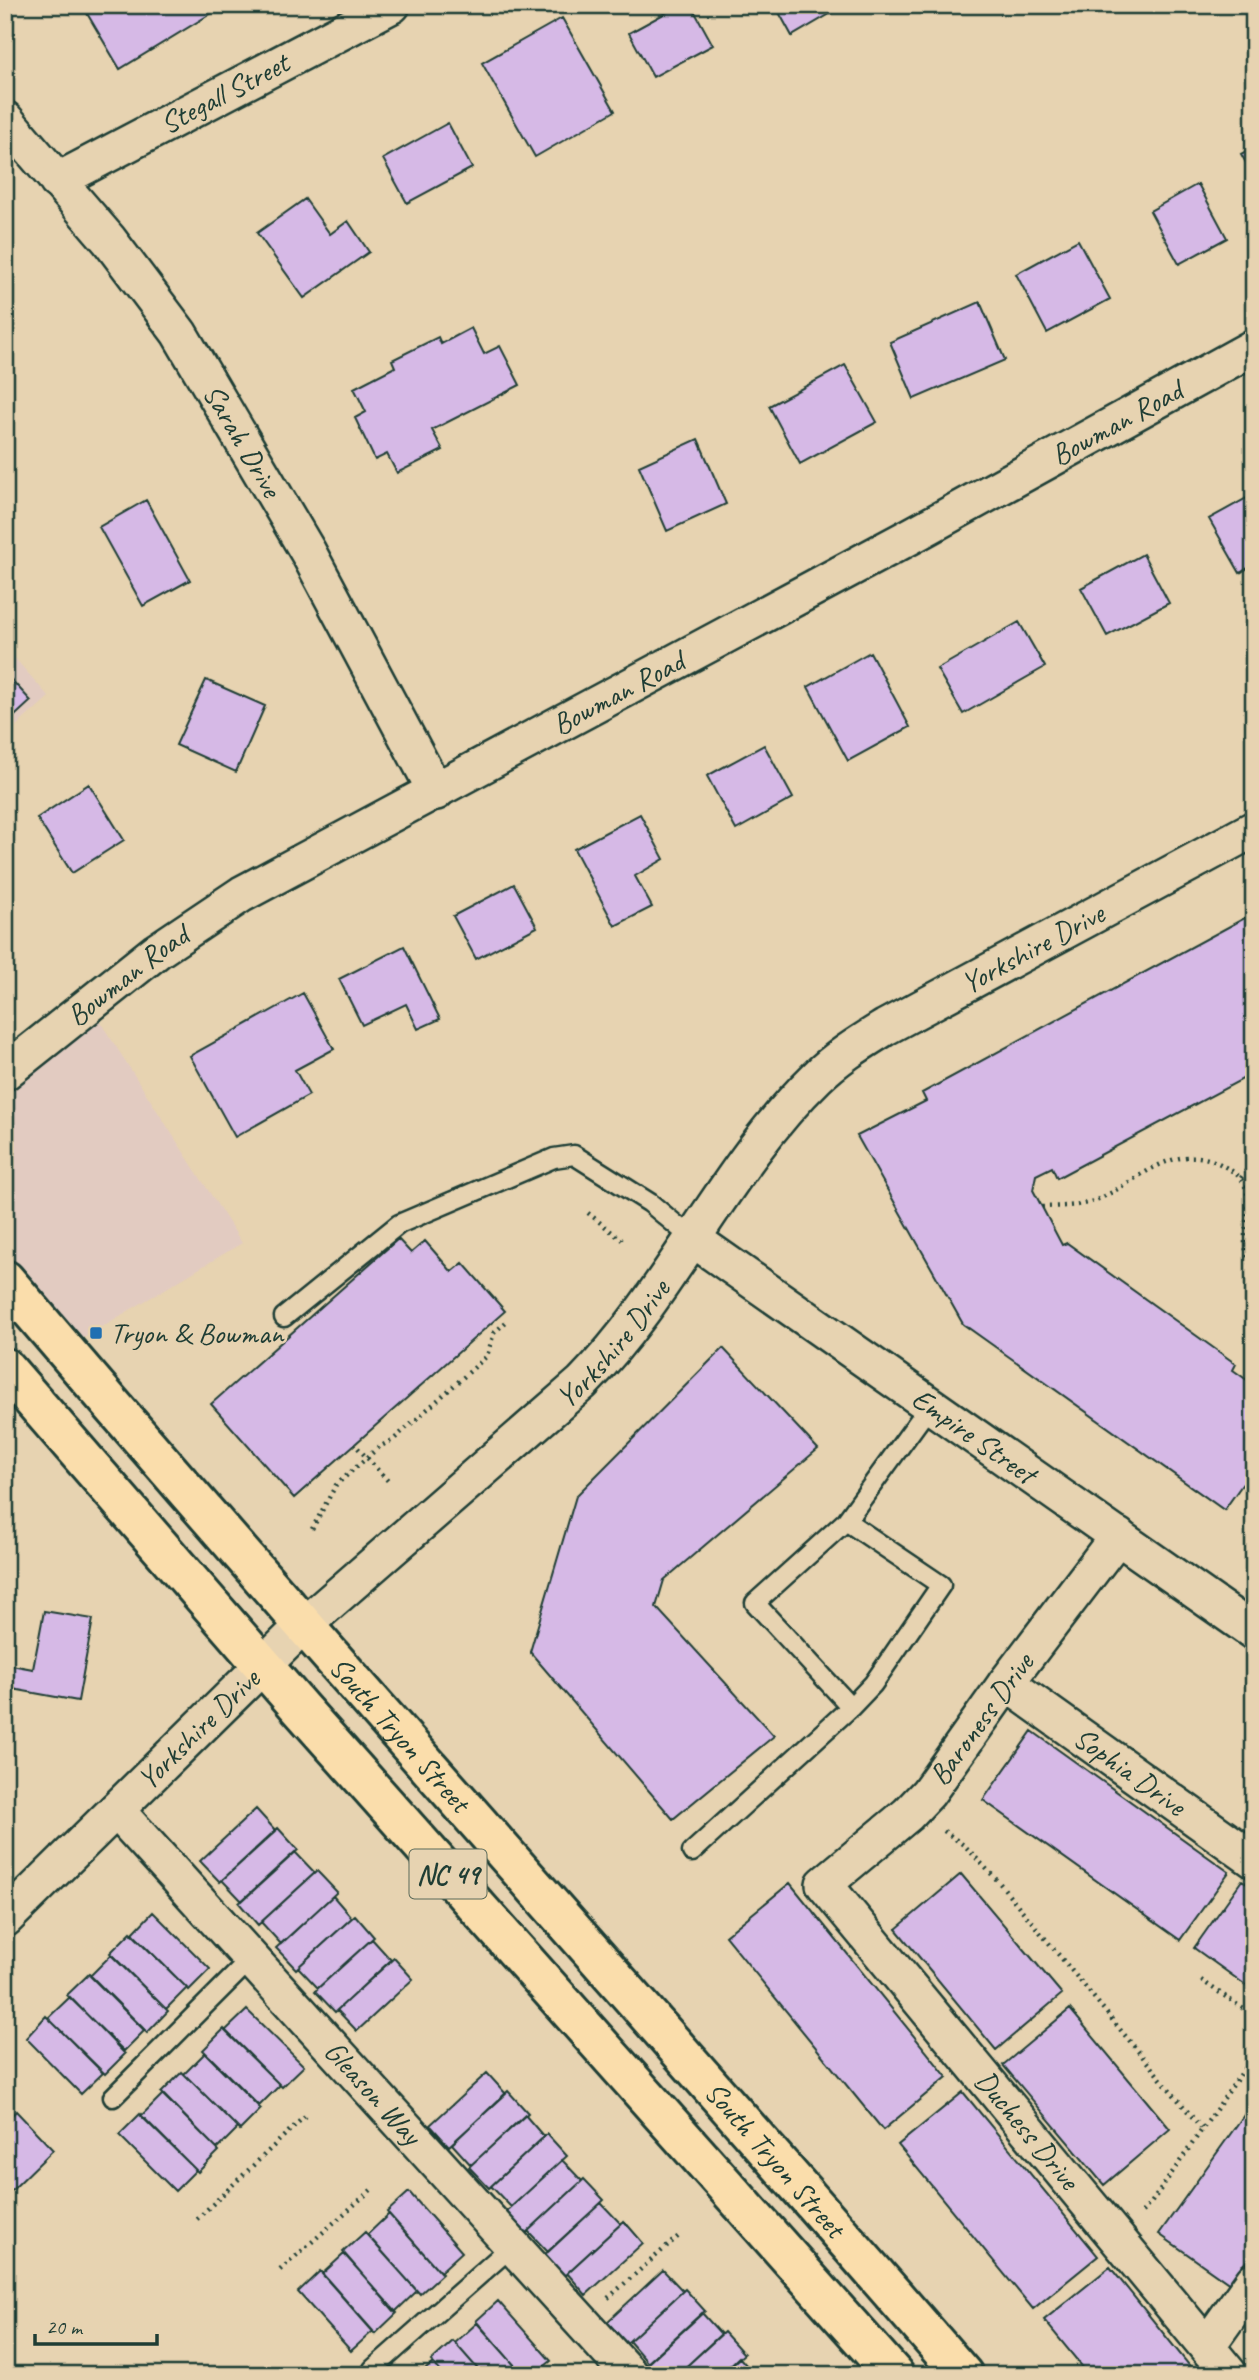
<svg xmlns="http://www.w3.org/2000/svg" width="1259" height="2380" font-family="Caveat,sans-serif">
<rect width="100%" height="100%" fill="#e7d3b1"/>
<filter id="ink" filterUnits="userSpaceOnUse"><feTurbulence type="fractalNoise" baseFrequency=".0143" numOctaves="2"/><feDisplacementMap in="SourceGraphic" scale="14" xChannelSelector="R" yChannelSelector="G"/><feConvolveMatrix kernelMatrix="1 2 1 2 8 2 1 2 1" color-interpolation-filters="sRGB"/></filter>
<g filter="url(#ink)">
<path fill="#e2cbc1" d="M5,647l44,50 -44,39z
M81,992l161,251 -159,95 -78,-88v-198z"/>
<path fill="#d6b9e6" stroke="#1f3d34" stroke-width="2" d="M82,5h143l-105,64z
M680,5h11l22,40 -60,32 -24,-44z
M775,5h70l-53,31z
M562,18l53,93 -80,46 -53,-94z
M448,123l24,45 -65,35 -24,-44z
M1254,147v30l-13,-23z
M1198,184l29,54 -48,26 -29,-53z
M305,199l25,35 18,-13 21,31 -65,46 -47,-65z
M1078,240l32,59 -63,34 -31,-59z
M980,302l25,58 -91,39 -24,-57z
M471,328l13,26 16,-8 20,39 -88,45 11,20 -46,23 -10,-19 -12,6 -20,-42 11,-6 -12,-24 41,-21 -3,-7 46,-23 3,7z
M845,365l32,57 -77,42 -31,-58z
M698,439l28,65 -59,27 -28,-65z
M1254,494v70l-14,9 -31,-54z
M146,500l44,80 -47,26 -44,-79z
M1143,554l26,49 -62,33 -26,-48z
M1019,622l26,45 -82,47 -26,-45z
M870,652l40,75 -62,34 -40,-74z
M5,673l26,28 -26,24z
M206,680l59,26 -29,66 -60,-27z
M764,745l29,53 -57,32 -29,-54z
M89,784l35,56 -52,33 -35,-55z
M640,814l24,45 -29,17 17,31 -37,19 -41,-77z
M514,884l23,43 -61,32 -23,-43z
M1254,913v160l-197,105 -5,-11 -16,8 -3,15 29,55 5,-2 169,121 -3,6 21,15v83l-30,42 -261,-186 -106,-188 69,-35 -4,-8z
M404,946l36,73 -22,10 -12,-25 -44,21 -23,-46z
M303,993l31,56 -39,21 14,25 -74,42 -45,-81z
M398,1239l13,14 14,-12 27,31 11,-9 42,48 -211,187 -83,-94z
M723,1348l95,101 -154,131 -8,27 118,129 -101,83 -143,-167 46,-156z
M44,1611l49,8 -15,82 -71,-13 4,-23 22,4z
M1032,1731l197,141 -49,68 -197,-140z
M256,1809l20,22 -56,51 -20,-21z
M278,1828l20,22 -56,51 -20,-21z
M295,1852l20,21 -57,52 -19,-22z
M317,1871l20,21 -56,52 -20,-22z
M961,1874l101,120 -66,56 -100,-121z
M1242,1880l12,8v103l-60,-43z
M790,1883l157,194 -64,53 -158,-194z
M333,1896l19,22 -56,51 -20,-21z
M153,1912l57,57 -21,21 -57,-56z
M355,1915l19,22 -56,51 -20,-21z
M131,1932l56,56 -21,21 -56,-56z
M372,1939l19,21 -56,52 -20,-21z
M111,1955l57,56 -21,22 -57,-57z
M394,1958l19,21 -56,52 -20,-21z
M89,1974l56,56 -21,21 -57,-56z
M70,1997l55,57 -20,20 -57,-56z
M1070,2009l100,120 -66,56 -101,-120z
M247,2010l57,56 -22,21 -57,-56z
M46,2016l57,57 -22,21 -55,-56z
M224,2029l56,56 -21,21 -56,-56z
M205,2053l56,56 -21,21 -56,-56z
M182,2072l56,56 -21,21 -56,-56z
M487,2073l19,21 -57,52 -19,-21z
M508,2091l20,22 -57,52 -19,-21z
M963,2092l135,164 -65,53 -135,-164z
M163,2094l56,57 -21,21 -57,-56z
M1254,2101v149l-24,34 -71,-50z
M16,2111l37,39 -48,47v-75z
M140,2114l56,56 -21,21 -56,-56z
M525,2115l19,22 -55,51 -20,-21z
M547,2134l20,22 -56,51 -20,-21z
M562,2160l20,21 -56,52 -20,-21z
M584,2179l20,21 -56,52 -20,-21z
M409,2192l53,60 -22,20 -53,-60z
M601,2203l20,21 -57,52 -19,-22z
M389,2214l53,60 -22,20 -53,-59z
M624,2221l19,22 -57,52 -19,-22z
M365,2232l52,59 -22,21 -52,-60z
M344,2254l53,59 -22,21 -53,-60z
M1110,2267l87,108h-108l-45,-55z
M663,2270l20,21 -57,53 -19,-22z
M320,2271l53,60 -22,20 -53,-59z
M685,2289l20,22 -57,52 -19,-22z
M498,2301l53,60 -17,14h-11l-47,-54z
M702,2313l19,21 -44,41h-22l-10,-10z
M477,2323l46,52h-40l-28,-32z
M724,2332l20,22 -24,21h-43z
M453,2341l2,2 28,32h-39l-11,-12 -2,-2z
M739,2357l16,18h-35z
M433,2363l11,12h-25z"/>
<g fill="none" stroke-linecap="round" stroke-linejoin="round">
<defs>
<path id="lane" d="M284,1317l115,-93 155,-66 20,-3 76,48 43,36
M851,1707l-96,-104 91,-82 85,-117
M692,1852l159,-145 22,-23 68,-99 -95,-64
M113,2097l138,-138
M373,2369l139,-123"/>
<g id="street">
<path id="s1" d="M5,119l104,121 70,93 129,219 128,240"/>
<path id="s2" d="M57,181l335,-176"/>
<path id="s3" d="M5,1072l152,-121 85,-57 669,-358 343,-189"/>
<path id="s4" d="M693,1239l561,393"/>
<path id="s5" d="M1118,1536l-112,147 -78,110 -20,21 -84,70 406,491"/>
<path id="s6" d="M1006,1683l248,177"/>
<path id="s7" d="M116,1810l514,565"/>
<path id="s8" d="M5,1919l299,-294 278,-242c90,-91 143,-217 235,-306 20,-20 45,-35 69,-50l368,-198"/>
<path d="M1207,2346l47,-66"/>
</g>
<g id="primary">
<path id="s9" d="M5,1280c314,369 641,728 958,1095"/>
<path d="M5,1368l295,340 594,667"/>
</g>
</defs>
<use href="#lane" stroke="#1f3d34" stroke-width="23"/>
<use href="#street" stroke="#1f3d34" stroke-width="40"/>
<use href="#primary" stroke="#1f3d34" stroke-width="44"/>
<path stroke="#1f3d34" stroke-width="4.5" stroke-dasharray="2 5" stroke-linecap="butt" d="M1241,1178l13,-19
M1042,1207c18,-1 37,0 54,-7 38,-15 78,-61 124,-36 7,4 17,9 22,16 17,28 -10,58 12,88
M588,1213l34,27
M358,1448l30,33
M312,1529l24,-44 43,-38 14,-7 94,-84 7,-23 13,-12
M944,1831l21,15 32,34 206,250
M1201,1980l53,36
M1142,2212l9,-9 103,-148
M197,2219l109,-104
M280,2270l91,-80
M608,2298l73,-64"/>
<use href="#lane" stroke="#e7d3b1" stroke-width="18"/>
<use href="#street" stroke="#e7d3b1" stroke-width="35"/>
<use href="#primary" stroke="#faddab" stroke-width="38"/>
</g>
</g>
<rect fill="#1f6fb2" stroke="#e7d3b1" stroke-width="2.5" x="89" y="1326" width="14" height="14" rx="3.5"/>
<g text-anchor="middle" stroke-width="5" stroke-linejoin="round" paint-order="stroke">
<rect fill="#e7d3b1" stroke="#5b6a5a" stroke-width="2" x="409.5" y="1849.5" width="77" height="49" rx="5"/>
<g font-size="28" font-weight="bold" fill="#1f3d34">
<text x="448" y="1884">NC 49</text>
</g>
<g font-size="30" fill="#1f3d34" stroke="#e7d3b1">
<text dy="10" stroke="none"><textPath href="#s2" startOffset="189">Stegall Street</textPath></text>
<text dy="10" stroke="none"><textPath href="#s3" startOffset="1290">Bowman Road</textPath></text>
<text dy="10" stroke="none"><textPath href="#s1" startOffset="401">Sarah Drive</textPath></text>
<text dy="10" stroke="none"><textPath href="#s3" startOffset="723">Bowman Road</textPath></text>
<text dy="10" stroke="none"><textPath href="#s8" startOffset="1426">Yorkshire Drive</textPath></text>
<text dy="10" stroke="none"><textPath href="#s3" startOffset="156">Bowman Road</textPath></text>
<text dy="10" stroke="none"><textPath href="#s8" startOffset="838">Yorkshire Drive</textPath></text>
<text dy="10" stroke="none"><textPath href="#s4" startOffset="343">Empire Street</textPath></text>
<text transform="translate(981 1719) rotate(-54)" y="10">Baroness Drive</text>
<text dy="10" stroke="none"><textPath href="#s8" startOffset="271">Yorkshire Drive</textPath></text>
<text dy="10" stroke="none"><textPath href="#s9" startOffset="602">South Tryon Street</textPath></text>
<text dy="10" stroke="none"><textPath href="#s6" startOffset="152">Sophia Drive</textPath></text>
<text dy="10" stroke="none"><textPath href="#s7" startOffset="382">Gleason Way</textPath></text>
<text dy="10" stroke="none"><textPath href="#s5" startOffset="777">Duchess Drive</textPath></text>
<text dy="10" stroke="none"><textPath href="#s9" startOffset="1169">South Tryon Street</textPath></text>
</g>
<g font-size="30" fill="#1f3d34" stroke="#e7d3b1" text-anchor="start">
<text x="110" y="1343">Tryon &amp; Bowman</text>
</g>
</g>
<rect width="1259" height="2380" fill="none" stroke="#e7d3b1" stroke-width="28"/>
<rect x="14" y="14" width="1231" height="2352" fill="none" stroke="#1f3d34" stroke-width="2.5" filter="url(#ink)"/>
<path d="M35 2334v10h122v-10" fill="none" stroke="#1f3d34" stroke-width="3.5"/>
<text x="46" y="2334" font-size="21" fill="#1f3d34" stroke="#e7d3b1" stroke-width="5" paint-order="stroke">20 m</text>
</svg>
